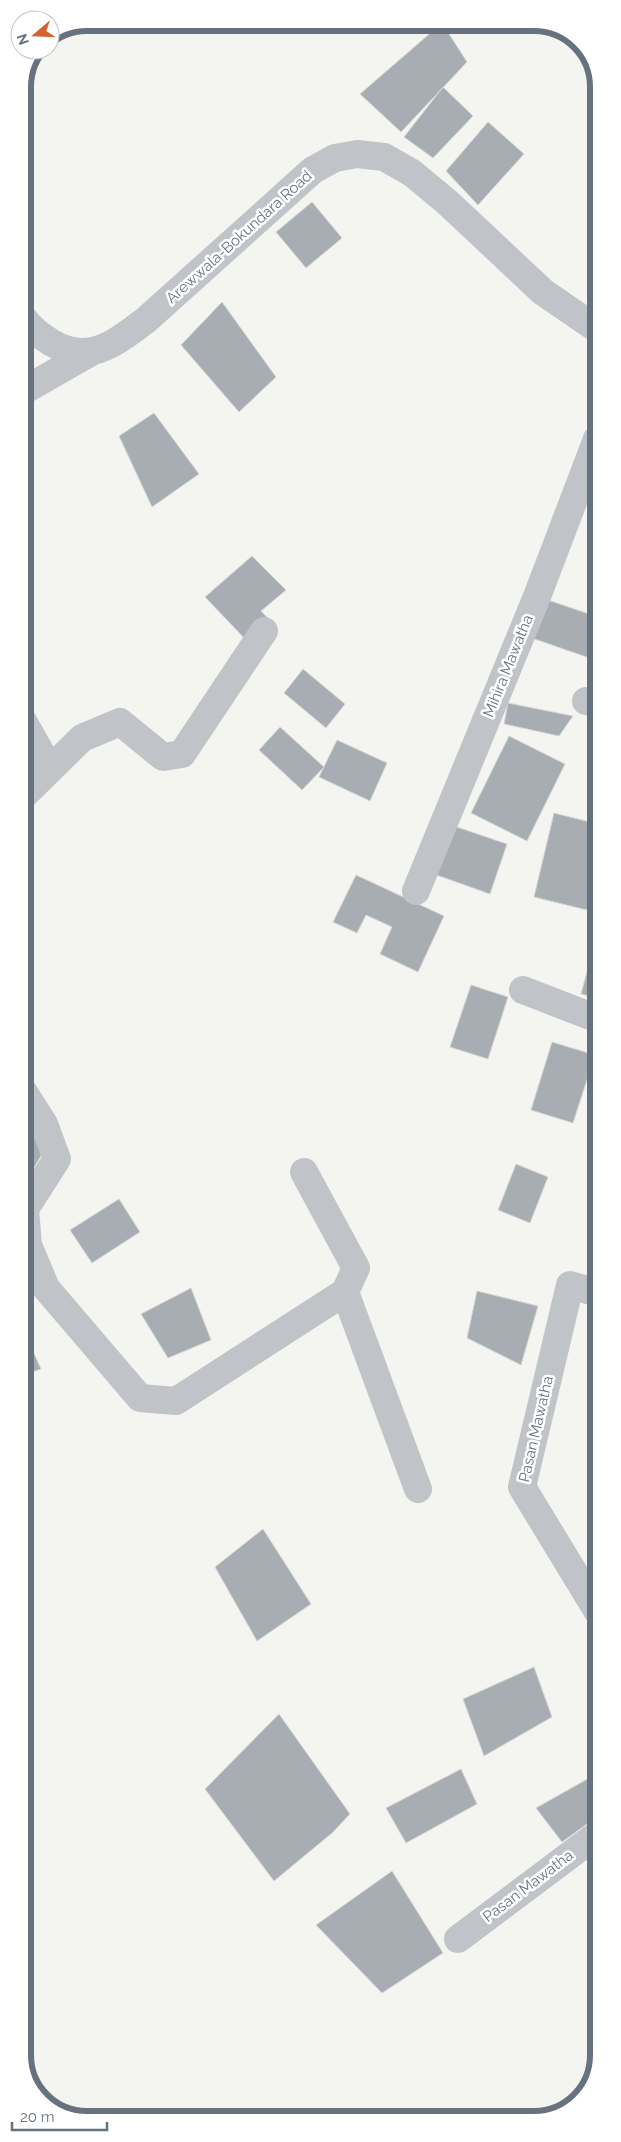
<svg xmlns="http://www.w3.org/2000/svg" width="621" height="2142" font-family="Raleway,sans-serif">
<rect width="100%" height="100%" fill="#f4f5f1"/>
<path fill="#a7adb3" stroke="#d6d6d4" d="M442,23l25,39 -66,70 -41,-38z
M594,70l3,4v12l-9,-10z
M443,87l30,29 -40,42 -29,-21z
M488,122l36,32 -46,51 -32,-34z
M312,202l30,36 -36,30 -30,-36z
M222,302l54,75 -37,35 -58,-67z
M154,413l45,61 -47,33 -33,-71z
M597,533l1,22 -9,-4z
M252,556l34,34 -25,21 12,13 -24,19 -44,-46z
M542,598l56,19v44l-69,-24z
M303,669l42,35 -19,24 -42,-35z
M508,703l65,13 -14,20 -55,-12z
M280,727l44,40 -22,23 -43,-40z
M509,736l56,28 -38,77 -56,-28z
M337,740l50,23 -17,38 -51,-24z
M554,813l44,11v40l-11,46 -53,-13z
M448,824l59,20 -17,50 -59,-21z
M356,875l88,41 -26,56 -38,-18 12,-27 -26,-12 -9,18 -24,-11z
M598,931v67l-17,-4z
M471,985l37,12 -20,62 -38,-12z
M552,1042l43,13 -22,68 -42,-13z
M28,1115l14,39 -15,26 -4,-4v-57z
M516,1164l32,13 -18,46 -32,-13z
M119,1199l21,33 -48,31 -22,-33z
M191,1288l20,52 -43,18 -27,-44z
M477,1291l61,15 -17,59 -54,-27z
M23,1329l18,40 -18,6z
M263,1529l48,75 -54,37 -42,-74z
M534,1667l18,50 -68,39 -21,-57z
M279,1714l71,100 -18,19 -58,48 -69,-92z
M461,1769l16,35 -71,39 -20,-35z
M598,1773v43l-36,26 -26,-34z
M392,1871l51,82 -61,40 -66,-68z"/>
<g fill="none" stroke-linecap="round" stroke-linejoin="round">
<path stroke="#c0c3c7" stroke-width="28" d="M23,391l68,-39
M586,701l12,3
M23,721l27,48
M23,796l59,-58 38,-16 43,35 19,-3 82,-123
M416,891l122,-297 59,-155
M523,990l75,29
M23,1091l21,33 13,35 -32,50 3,36 18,43 94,110 36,3 169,-109 11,-24 -52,-96
M345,1292l73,197
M598,1293l-28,-8 -48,202 76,125
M458,1939l140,-105"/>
<path stroke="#c0c3c7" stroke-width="28" d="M23,318c9,12 17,17 29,25 38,22 63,0 94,-23l167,-150 22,-12 22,-4 27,3 28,16 35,29 96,90 54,37"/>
</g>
<g text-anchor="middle" stroke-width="5" stroke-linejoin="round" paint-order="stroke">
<g font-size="15" fill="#667280" stroke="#fff">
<text transform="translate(239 237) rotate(-42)" y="5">Arewwala-Bokundara Road</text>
<text transform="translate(508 666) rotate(-68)" y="5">Mihira Mawatha</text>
<text transform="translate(536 1429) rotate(-77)" y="5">Pasan Mawatha</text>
<text transform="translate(528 1886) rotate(-37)" y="5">Pasan Mawatha</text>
</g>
</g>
<path d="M0 0H621V2142H0ZM87 31H534A56 56 0 0 1 590 87V2055A56 56 0 0 1 534 2111H87A56 56 0 0 1 31 2055V87A56 56 0 0 1 87 31Z" fill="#fff" fill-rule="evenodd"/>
<path fill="none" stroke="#667280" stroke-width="6" d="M87 31H534A56 56 0 0 1 590 87V2055A56 56 0 0 1 534 2111H87A56 56 0 0 1 31 2055V87A56 56 0 0 1 87 31Z"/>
<g transform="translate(35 35) rotate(251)"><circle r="24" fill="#ffffff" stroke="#c2c7cc"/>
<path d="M0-4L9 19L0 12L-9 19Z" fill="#d26434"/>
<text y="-8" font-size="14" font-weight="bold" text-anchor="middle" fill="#667280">N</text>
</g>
<path d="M12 2122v8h95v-8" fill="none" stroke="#667280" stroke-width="2.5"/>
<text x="20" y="2122" font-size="15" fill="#667280" stroke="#ffffff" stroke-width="4" paint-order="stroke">20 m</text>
</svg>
